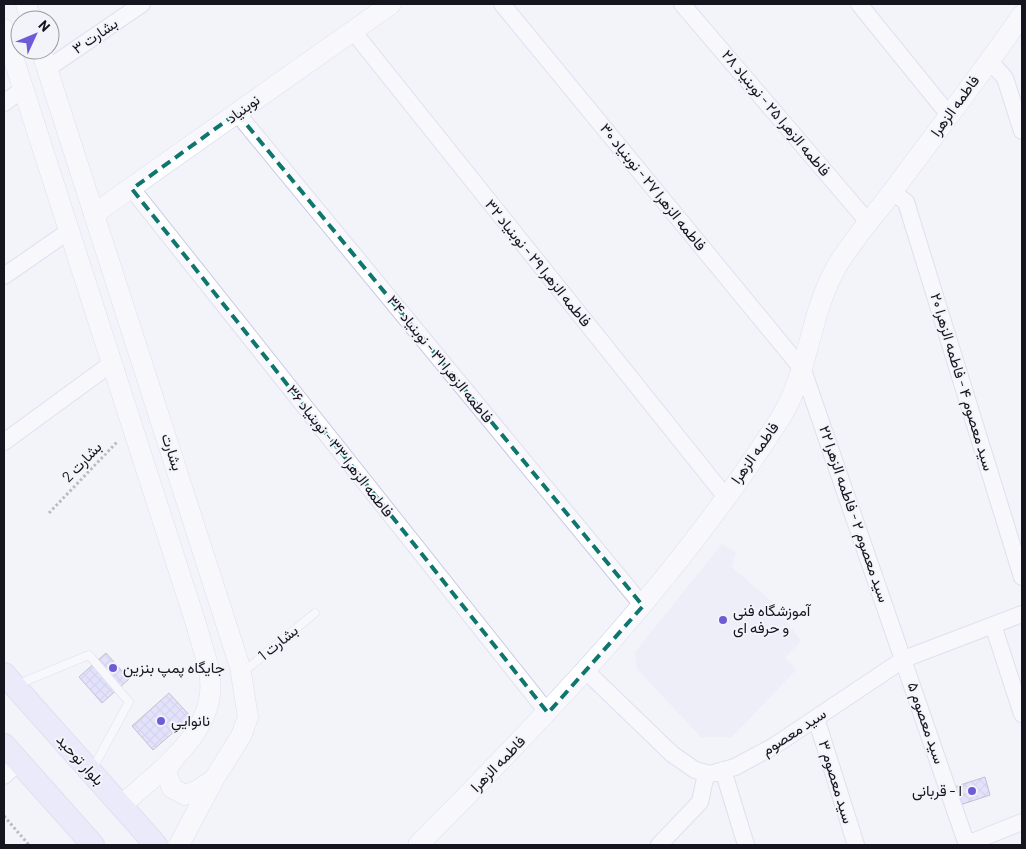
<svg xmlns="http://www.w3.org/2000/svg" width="1026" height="849" font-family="Barlow,Vazirmatn,sans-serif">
<defs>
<pattern id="building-cross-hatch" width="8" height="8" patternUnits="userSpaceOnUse" patternTransform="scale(1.25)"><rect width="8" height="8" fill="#cfcffe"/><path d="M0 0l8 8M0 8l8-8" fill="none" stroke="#b1b1d9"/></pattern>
</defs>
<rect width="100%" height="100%" fill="#f3f3fa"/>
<path fill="#e9e9f8" d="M722,544l14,9 -4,14 37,32 32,42 -16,17 11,12 -64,67h-31l-64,-68 -2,-17z"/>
<path fill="url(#building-cross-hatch)" stroke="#8686a1" d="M106,653l23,26 -27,24 -23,-26z
M169,693l22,24 -38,33 -21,-24z
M985,777l5,18 -30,10 -6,-18z"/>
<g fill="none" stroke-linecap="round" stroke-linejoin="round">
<defs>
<path id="service" d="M243,672l72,-59
M16,685l73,-30 40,47 -36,66"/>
<path id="minor" d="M502,4l301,366 164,475
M682,4l187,219
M859,4l90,111
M352,30l373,466
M989,60l16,18 17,53
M47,69l95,-65
M4,103l19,-14
M237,113l406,493
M132,189l416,524
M892,192l14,10 116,375
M4,276l65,-45
M4,442l108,-79
M993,625l29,89
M586,671l86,83 23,16 15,4 25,-7 39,-21 130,-87 118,-45
M816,718l40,127
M723,770l23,75
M4,776l15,-14
M967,844l55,-22
M659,845l41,-43 6,-28"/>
<path id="tertiary" d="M26,4l5,16
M4,29l193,598c4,17 12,35 13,52 6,55 -54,94 -89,127
M41,50l199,617 8,50 -7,19 -27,43 -35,66
M94,214l297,-210
M176,755l-10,17 6,16 13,7 13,-5 15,-10
M418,845c133,-134 261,-267 363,-428 29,-47 28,-103 56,-151 15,-25 35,-48 53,-71 44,-60 90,-119 132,-180"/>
<path id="secondary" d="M4,674l152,171
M4,745l89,100"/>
</defs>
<use href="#service" stroke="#c9c9e7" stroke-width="9"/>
<use href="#minor" stroke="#c9c9e7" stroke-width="18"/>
<use href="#tertiary" stroke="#c9c9e7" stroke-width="21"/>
<use href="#secondary" stroke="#c9c9e7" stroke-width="24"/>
<path stroke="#797982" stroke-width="3" stroke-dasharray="2.5 2.5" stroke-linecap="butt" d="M49,513l69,-72
M4,816l25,29"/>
<use href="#service" stroke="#fff" stroke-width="8"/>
<use href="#minor" stroke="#fff" stroke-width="16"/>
<use href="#tertiary" stroke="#fff" stroke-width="20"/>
<use href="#secondary" stroke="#e1e0fa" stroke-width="22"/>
</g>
<path d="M0 0H1026V849H0ZM237,113l406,493 -95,107 -416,-524z" fill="#f3f3fa" fill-opacity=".55" fill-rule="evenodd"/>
<path fill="none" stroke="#0f766e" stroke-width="4" stroke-dasharray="10 6" stroke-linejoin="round" d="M237,113l406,493 -95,107 -416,-524z"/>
<g fill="#6c5cd5" stroke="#f3f3fa" stroke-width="2">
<circle cx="723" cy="620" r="5"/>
<circle cx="113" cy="668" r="5"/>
<circle cx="161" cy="721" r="5"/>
<circle cx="972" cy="791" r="5"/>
</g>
<g text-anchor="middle" stroke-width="4" stroke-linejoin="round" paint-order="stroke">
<g font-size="15" fill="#15151f" stroke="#f3f3fa">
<text transform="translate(95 36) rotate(-34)" y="5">بشارت ۳</text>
<text transform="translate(955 106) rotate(-54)" y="5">فاطمه الزهرا</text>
<text transform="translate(243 109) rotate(-36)" y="5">نوبنیاد</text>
<text transform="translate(776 113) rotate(50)" y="5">فاطمه الزهرا ۲۵ - نوبنیاد ۲۸</text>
<text transform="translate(653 187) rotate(51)" y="5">فاطمه الزهرا ۲۷ - نوبنیاد ۳۰</text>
<text transform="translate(538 263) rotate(51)" y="5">فاطمه الزهرا ۲۹ - نوبنیاد ۳۲</text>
<text transform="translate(440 359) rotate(51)" y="5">فاطمه الزهرا ۳۱ - نوبنیاد ۳۴</text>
<text transform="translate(962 382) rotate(73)" y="5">سید معصوم ۴ - فاطمه الزهرا ۲۰</text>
<text transform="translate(340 451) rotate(52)" y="5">فاطمه الزهرا ۳۳ - نوبنیاد ۳۶</text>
<text transform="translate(172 452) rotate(72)" y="5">بشارت</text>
<text transform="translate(755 453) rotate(-55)" y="5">فاطمه الزهرا</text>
<text transform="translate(82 462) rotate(-46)" y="5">بشارت 2</text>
<text transform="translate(854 514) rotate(71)" y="5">سید معصوم ۲ - فاطمه الزهرا ۲۲</text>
<text transform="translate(278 643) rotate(-39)" y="5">بشارت 1</text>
<text transform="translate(926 723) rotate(71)" y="5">سید معصوم ۵</text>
<text transform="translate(794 732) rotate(-33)" y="5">سید معصوم</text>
<text transform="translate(80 760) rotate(48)" y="5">بلوار توحید</text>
<text transform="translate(498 764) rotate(-46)" y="5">فاطمه الزهرا</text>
<text transform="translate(836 782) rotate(73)" y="5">سید معصوم ۳</text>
</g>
<g font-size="15" fill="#15151f" stroke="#f3f3fa" text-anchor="start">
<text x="733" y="616">آموزشگاه فنی<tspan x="733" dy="17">و حرفه ای</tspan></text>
<text x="123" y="673">جایگاه پمپ بنزین</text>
<text x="171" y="726">نانواییِ</text>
<text x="962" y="796" text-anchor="end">ا - قربانی</text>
</g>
</g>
<rect width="1026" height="849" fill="none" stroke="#15151f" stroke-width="10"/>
<g transform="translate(35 35) rotate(46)"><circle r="24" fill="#f3f3fa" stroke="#9a9aa2"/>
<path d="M0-4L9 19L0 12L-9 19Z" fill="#6c5cd5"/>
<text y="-8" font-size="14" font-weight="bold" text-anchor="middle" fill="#15151f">N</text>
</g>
</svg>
